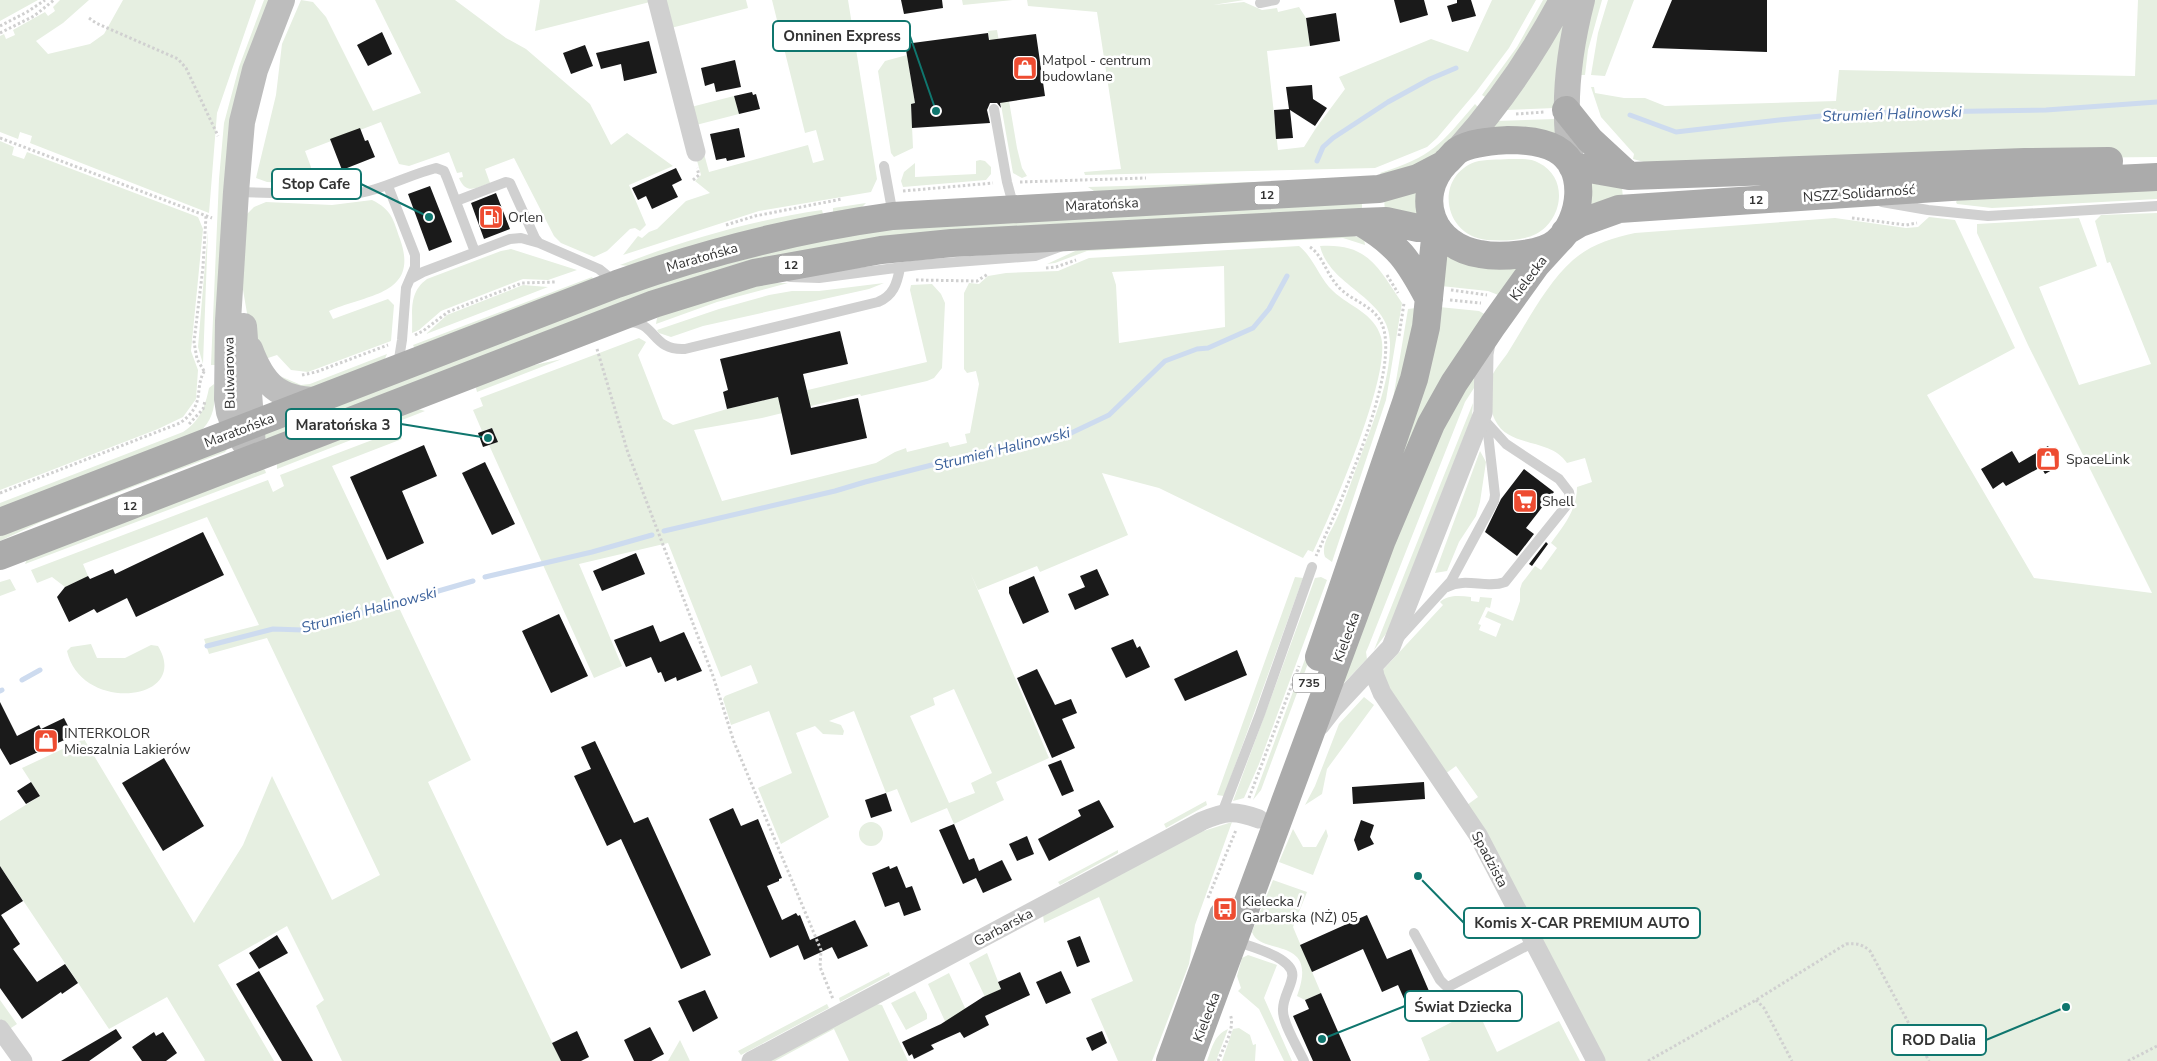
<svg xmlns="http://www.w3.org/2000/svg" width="2157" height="1061" font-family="'Nunito Sans',sans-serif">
<rect width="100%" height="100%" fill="#fff"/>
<path fill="#e6efe1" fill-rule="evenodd" d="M0,0h38l-38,21z
M60,0h29l-26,23 -27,18 12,13 42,-10 14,-10 19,-34h133l-39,113 -8,100 -179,-70 2,-7 -12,-4 -2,7 -18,-7v-96l4,-2 2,5 9,-4 -2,-5 32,-18 3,4 7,-5 -2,-4z
M264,0h9l-54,365h-8l8,-186 5,-56 15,-56z
M301,0l12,2 13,15 47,94 48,-18 -46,-93h80l51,38 20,11 64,55 21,41 16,-12 46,33 -44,19 17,40 -6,6 -5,-3 -5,1 -23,22 -13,6 -33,-14 -7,-7 -40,-78 -29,11 5,14c-14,5 -24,12 -31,-5l4,-1 -1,-5 -5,1 -8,-21 -40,14 -10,-2 -18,-42 -76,29 6,16v17l-44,-2 -11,-4 20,-83 6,-51z
M540,0h109l1,2 -115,29z
M664,0h82l2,8 -77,20z
M772,0h76l29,179 -6,13 -112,19 -136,44 15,-19 4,2 7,-6 8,-3 29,-28 24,-8 -15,-12 6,-6 -5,-18 4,-18 9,33 99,-27 5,18 11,-3 -8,-30 -11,3z
M962,0h51l-50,5z
M1027,0h217l-31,5 31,-3 18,8 15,-2 1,4 21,-5 7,11 4,28 -43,5 11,99 26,-3 12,-19 29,-39 -6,-12 92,-38 37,13 24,-52h44l-27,48 -33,44 -39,46 -10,9 -52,21 -290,7 -1,-3 37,-3 -24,-157 -69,-6z
M1543,0h8l-63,99 -6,-4 35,-48z
M1594,0h8l-14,50 -3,25h-7z
M1608,0h26l-29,76 -14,-1 7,-42z
M2138,0h19v157l-513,5 -11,-3 1,-5 -33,-37 -10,-30h3l1,6 29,5h21l20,8 171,-5 3,-31 296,6z
M1564,18l-9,90 -50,2z
M997,30l20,118 5,20 5,8 -5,2 -9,-5 -25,-142z
M907,55l8,48 -4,1 2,44 -19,9 -3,-4 -13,-82 7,-10z
M734,96l5,18 -43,11 -5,-18z
M1475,104l5,5 -46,49 -51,20 -3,-5c52,-16 61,-29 95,-69z
M1555,119l2,23 -71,-9 9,-12z
M0,141l14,6 -2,8 12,4 3,-7 171,65 5,12 -12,122 7,19 -2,29 -13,18 -25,12 -158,61z
M1509,159c10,0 21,-1 30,4 30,15 24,57 -3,71 -14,7 -34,7 -49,6 -44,-4 -53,-63 -12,-78 10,-3 23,-2 34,-3z
M980,160l5,1 6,6v7l-5,6 -83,7 -2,-6 3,-9 11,-9v14l61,-3v-13z
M1317,180l-220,13 -9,-6z
M1588,183l34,4 1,12 -33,10z
M2157,183v16l-165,9 -35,-4 -1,-2 3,-5z
M1419,187l1,31 -35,-6 -1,-14z
M372,200c20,10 21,19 28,39 20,56 -33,55 -71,72l4,8 55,-20 6,6 -3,36 -83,31 -17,-2 -14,-15 -15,5 -14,-41 -6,-35 3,-68 9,-9 12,-5 66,3z
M1362,200v12l-455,24 -637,203 -7,-1 -1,-6 428,-162 159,-38z
M866,203l-5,5 -28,6v-6z
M822,210l1,4 -195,52 -8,-1c65,-25 133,-45 202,-55z
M2157,213v848h-553l-137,-256 11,-8 -22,-31 -11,8 -65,-101 63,-68 -3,-3c9,-8 20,-6 31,-5v4l8,1 1,-5 12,1 -2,10 -4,-1 -8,17 3,1 -2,5 17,7 5,-13 -16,-7 3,-6 25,10 7,-20v-12l2,-6 13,-17 6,4 16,-22 -6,-5c13,-18 26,-33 26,-56l15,-5 -7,-24 -18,5c-17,-26 -58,-14 -72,-43 -5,-10 -7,-29 -4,-41 2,-8 11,-18 16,-25 19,-30 39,-70 66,-94 17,-15 39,-22 62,-27l200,-15 71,10 12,-1 11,-10 26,3 60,128 -88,47 107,183 118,15 -124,-248 -51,-112v-9l102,-6 18,48 -58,21 40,98 72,-21 -41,-102 -3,1 -12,-42 6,-6z
M208,229l-5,135 -5,-17z
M1348,234l16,5 1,6 -22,-7 -136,6 -120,7 -32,12 -8,1 37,-17z
M1299,246c15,12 20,32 34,45 17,16 41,22 48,46 11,38 -50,176 -68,215l-5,-2 -5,8 -144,-70 -57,-15 26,62 -88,37 -3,-6 -59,24 -8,-18 79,186 -53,24 8,18 -50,24 -7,-16 -36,15 -14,-34 -11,4 -32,-82 -25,10 12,4 3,6 -1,4 -20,-1 -8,-8 -19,7 33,84 -48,27 -23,-56 34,-15 -23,-62 -38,14 -8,-26 2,-3 33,-13 -7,-18 -30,12 -53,-134 -89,21 43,102 -28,12 -105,-233 8,-3 -5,-14 -10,3 -9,-21 10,-4 -3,-8 159,-60 7,4 -8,13 25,64 10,6 54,-16 200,-47 -17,-72 1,-5 21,-1 9,10 4,9 -3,65 -8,10 -7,3 -66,15 -1,-2 -98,24 -68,12 28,71 154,-38 19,-11 11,-4 1,4 41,-10 2,5 17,-4 -2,-9 5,-1 9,-49 -3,-13 -9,2 -3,-4v-76l5,-10 10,1 9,-8 18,-3 52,-2 31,-13zM1224,266l1,61 -106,16 -3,-58 -4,-13zM954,689l38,84 -21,10 4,10 -26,10 -39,-87 25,-11 -2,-7z
M1320,246c48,-3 58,21 82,57l-16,97 -54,162 -7,-5c-5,-13 8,-28 12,-39 9,-19 15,-40 23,-60 13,-36 30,-75 30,-114 1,-47 -60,-56 -70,-98z
M511,249l66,21 -29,10 -25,-1 -82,32 -22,19 -7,3c1,-22 -4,-40 15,-54l74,-28z
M1443,251l79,14 -21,31 -13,-5 -47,-5z
M592,277l1,2 -178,70 -2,-4z
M773,283h15l-71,19 -61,22 1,-6 6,-5 68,-23z
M884,283l-15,6 -166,37 -32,11 -12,-4 -2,-3 62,-21 50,-14 23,-4h27z
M523,285l25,2 -122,47 21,-19z
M1439,307l40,4 9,5 -99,180z
M1416,308l-7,47 -68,203 52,-159 15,-90z
M387,354l-3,7 -82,31 -22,-16 21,9 9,-1z
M562,359l-85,33 -1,-4 2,-5 38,-14z
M1474,375v13l-9,14 -96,243 -3,7 1,7 -26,27 94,-250z
M214,384c2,20 0,34 -14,48l-200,79v-8l183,-71c17,-11 22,-25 26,-44z
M1473,403l-1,13 -84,215 -14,19z
M418,409l7,2 -148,58v-8z
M396,431l3,1 3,7 -70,27 139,294 -43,22 133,279h-219l-26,-55 8,-6 -37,-74 -69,39 56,96h-70l1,-1 -38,-63 -58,32 -109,-163v-45l40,-25 -18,-28 62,-29 110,184 49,-78 29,-69 60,124 48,-25 -113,-237 -58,16 -5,-15 55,-14 -52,-108 -124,47 5,12 -23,11 -13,-10 -15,6 -6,-13 237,-90 5,12 11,-6 -4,-11z
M229,447l-4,5 -182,69 -43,20v-8z
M1480,451l6,11 -6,40 -4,14 -17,26 -12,29 -12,2z
M260,467l5,3 1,3 -241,91 2,-5z
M1295,577l8,1 -79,218 -7,-1z
M1315,578l6,-1 6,3 -68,184 -15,34 -11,3z
M10,579l6,11 -16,6v-14z
M1332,586l1,10 -72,194 -8,10z
M91,644l6,14h28l26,-13 7,1c34,56 -77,68 -91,5l4,-4z
M1364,697l10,8 -47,64 -5,25 -17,11 10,-19 24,-62z
M1206,801l1,4 -41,23 -2,-4z
M859 834a12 12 0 1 1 24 0a12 12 0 1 1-24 0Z
M1232,822l-37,103 -6,39 -37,97h-34l-27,-62 42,-18 -34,-84 -55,26 -1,-8 151,-81z
M1293,829l10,18h13l10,-18 2,7 -15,39 -34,-13z
M1118,850v3l-58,32 -2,-3z
M1273,880l34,12 -14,35 28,66 -16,7 -8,-4c23,-62 -37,-39 -45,-64z
M987,953l14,36 -16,8 -16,-34z
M1248,955l29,10 -13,33 28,63h-8l-25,-52 -21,-18 3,-3 -4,-12 5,-18z
M889,972l1,3 -50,27 -1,-4z
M949,973l17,37 -17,20 -21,-46z
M915,991l12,23v5l-21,11 -15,-27z
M0,1000l17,24 -9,6 -8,-11z
M827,1004l2,4 -88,47 -3,-4z
M876,1004l6,1 26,56h-59l-15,-32 -59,32h-13z
M1477,1009l20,43 62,-31 21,40h-153l3,-1 -9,-22z
M1239,1028l11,7 3,10 3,-1 -1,17h-33l11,-32z
M1228,1029l-12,32h-9c5,-13 7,-26 21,-32z
M680,1040l10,21h-22z"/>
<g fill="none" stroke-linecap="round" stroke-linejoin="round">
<path stroke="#cddbef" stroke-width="5" d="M1630,115l46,17 103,-12 74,-7 193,-3 111,-8
M1317,161l6,-14 10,-9 55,-36 42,-23 26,-11
M664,531l171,-40 30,-9 118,-30 68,-13 18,-5 40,-19 56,-54 32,-12 11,-1 45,-20 16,-19 18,-33
M485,577l107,-25 60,-17
M207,646l66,-17 30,1 170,-49
M22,680l18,-10
M0,691l2,-1"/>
</g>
<path fill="#1a1a1a" d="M901,0h41l1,8 -39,6z
M1394,0h30l4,15 -28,8z
M1457,0h14l5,16 -24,6 -5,-16 10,-3z
M1672,0h95v52l-115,-4z
M1336,13l4,28 -30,5 -4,-28z
M382,32l10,22 -24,12 -11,-21z
M988,33l1,7 47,-6 9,62 -45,7 1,5 -4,-5h-7l-3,7 3,13 -78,5 -1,-24 4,-1 -10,-59z
M649,41l8,32 -33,8 -3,-17 -20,5 -5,-16z
M585,45l8,21 -22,8 -8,-21z
M735,60l6,27 -25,5 -2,-9 -9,3 -4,-18z
M1312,85l1,14 14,9 -12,18 -25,-16 3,28 -17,1 -2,-29 15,-1 -3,-22z
M752,92l1,3 3,-1 4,15 -21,5 -5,-18z
M360,128l5,13 3,-1 7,17 -33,13 -12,-31z
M739,128l6,29 -18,4 -1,-3 -10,2 -6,-26z
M676,168l6,12 -10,5 6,12 -26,12 -6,-13 -8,4 -6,-12z
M430,186l22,56 -23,9 -21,-57z
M496,193l14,36 -26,10 -13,-36z
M840,331l8,33 -45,10 8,34 47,-10 9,40 -76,17 -13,-58 -51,12 -4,-17 5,-2 -8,-31z
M492,428l6,14 -15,5 -5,-14z
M424,445l13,31 -35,15 22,52 -37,17 -37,-83z
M2048,446l11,20 -14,8 -4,-7 -35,19 -3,-4 -10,7 -12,-20 31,-18 7,12z
M485,462l30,62 -23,11 -30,-62z
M1524,469l30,23 -28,36 8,6 -17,22 -32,-24 16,-33z
M203,532l21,43 -88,42 -9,-19 -30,15 -3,-4 -25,13 -12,-25 8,-10 23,-11 2,3 23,-10 2,5z
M1546,542l2,2 -16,22 -3,-2z
M636,553l9,21 -43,17 -9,-20z
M1097,569l12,26 -34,15 -7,-16 17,-7 -5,-11z
M1034,576l15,36 -26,12 -14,-31v-6z
M559,614l29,62 -37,17 -29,-62z
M653,625l7,17 24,-10 18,39 -25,10 -1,-4 -11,5 -4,-10 -3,1 -7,-16 -25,10 -12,-27z
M1133,639l4,9 3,-2 10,21 -24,11 -15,-30z
M1237,650l10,25 -62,26 -11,-22z
M1037,669l18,36 16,-6 6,14 -15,6 13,29 -23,10 -35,-80z
M0,702l17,34 22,-11 2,4 23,-11 9,18 -63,29 -10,-17z
M595,741l39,82 14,-6 63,138 -30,14 -60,-130 -14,7 -33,-70 17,-7 -10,-22z
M164,758l40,68 -41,25 -41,-68z
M1061,760l13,31 -12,5 -14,-31z
M31,782l9,14 -14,8 -9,-13z
M1424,782l1,17 -72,5 -1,-17z
M886,793l6,18 -21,7 -6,-18z
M1099,800l15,27 -65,34 -11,-22 43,-23 -3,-6z
M733,808l8,18 17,-7 24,59 -3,1v2l-12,5 15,34 14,-7 2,3 2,-1 10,25 45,-20 13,26 -30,13 -6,-12 -28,13 -6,-15 -28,13 -61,-139z
M1361,820l13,5 -4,12 4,7 -16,7 -4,-11z
M954,824l15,36 5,-2 5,13 23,-11 10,20 -29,13 -7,-15 -13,6 -24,-54z
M1027,836l7,18 -17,7 -8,-17z
M0,866l23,35 -22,14 19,29 -7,5 24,33 28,-18 13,19 -16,11 -1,-2 -39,27 -22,-31z
M889,866l1,3 7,-3 9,22 6,-2 9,24 -17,6 -5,-14 -14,5 -13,-34z
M1367,915l20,44 24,-10 21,49 -24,10 -10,-23 -16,7 -19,-43 -51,23 -12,-27z
M277,935l11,18 -29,16 -10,-16z
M1080,936l10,26 -13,5 -10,-26z
M259,971l54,90h-31l-46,-77z
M1061,971l10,22 -25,11 -10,-22z
M1020,972l10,23 -45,21 4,9 -25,13 -4,-6 -29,13 3,4 -20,10 -2,-5 -3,2 -7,-14 39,-18 42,-27 18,-8 -3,-7z
M705,990l13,28 -25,14 -15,-31z
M1321,993l30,68h-38l-20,-45 16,-7 -4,-9z
M650,1027l14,27 -13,7h-17l-10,-21z
M116,1029l6,9 -33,23h-28z
M577,1031l12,26 -8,4h-20l-9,-18z
M1102,1031l5,12 -15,8 -6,-13z
M154,1032l2,4 7,-4 14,21 -11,8h-24l-10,-14z"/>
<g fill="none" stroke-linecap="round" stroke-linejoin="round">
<path stroke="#d0d0d0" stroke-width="3" stroke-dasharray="2.5 2.5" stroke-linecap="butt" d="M89,18l7,5 82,36 8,9 32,68
M0,26l27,-14 18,-12
M0,33l34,-17 20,-16
M1516,114l29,-2
M0,138l212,80
M693,180l6,-5 -2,-7
M1020,182l126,-4
M903,191l90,-8
M1852,218l54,7 11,-2
M726,225l29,-9 87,-17
M1310,247c12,8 16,25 26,37 12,16 36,20 45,38 23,45 -44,188 -65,234
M1046,268l10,-1 20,-7
M1387,275l11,18
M916,280l61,1 11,-7
M1451,290l36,5
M1450,300l31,3
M415,335l8,-4 25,-19 74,-29 33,-1
M1399,336l5,-33
M597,349l31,104 85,223 21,66 87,208 -1,17 13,32
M204,371l-7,-12 -3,-17 9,-75 3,-51
M302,375l14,-3 72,-27
M189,424l14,-15 2,-8
M0,493l180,-70c27,-19 13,-34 25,-53
M1249,798l50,-132
M1208,898l28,-68
M1756,1000l8,8 28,53
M1218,1061c5,-13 18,-33 12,-47
M1648,1061l108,-61 90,-56c11,-1 16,0 24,7l59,110
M2128,1061l29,-15"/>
<path stroke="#d0d0d0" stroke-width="10" d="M1260,3l15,-3
M994,109l13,73 7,26
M884,166l9,49
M388,186l27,69v12l-9,21 -4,52 -4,25
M237,192l110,3c32,-3 58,-19 89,-27l8,3 3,7 28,74
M456,201l50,-19 4,1 25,55 4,5 60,26 16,13
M1882,202l46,8 60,6 169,-10
M790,277l29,1 99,-13 117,-9 27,-10
M410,279l13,-7 87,-33 11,-1 18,5
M627,322c30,-1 24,29 58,27l193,-47c15,-6 19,-18 22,-34
M1447,587c19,-10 39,2 58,-5l61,-76 4,-9 -1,-5 -10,-13 -53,-35 -19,-21
M1400,637l51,-56 43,-80 1,-6 -8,-70
M1222,813l38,-99 52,-147
M1414,933l26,47 6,6h4l84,-44
M1235,941c14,5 62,17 57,37 -2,11 -10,22 -9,33 0,13 15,37 21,50"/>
<path stroke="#d0d0d0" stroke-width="19" d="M657,0l39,152
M1373,666l2,10 7,17 96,142 118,226
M1320,726l14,-18 57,-61 92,-234 1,-59 3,-16
M0,1029l23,32
M751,1061l451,-240c24,-10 32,-11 57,-2"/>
<path stroke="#bdbdbd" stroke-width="26" d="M1457,151c42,-47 76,-96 105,-151
M1572,165c-11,-56 -4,-111 10,-165
M244,326l9,120
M250,349c13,35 28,50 66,51
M255,458l-19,-27 -7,-19 -2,-13 1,-78 8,-129 6,-70 13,-52 27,-70"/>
<path stroke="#ababab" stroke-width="28" d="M1566,110l24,30 39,36
M1508,140c16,0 34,1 48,9 33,19 26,71 1,93 -15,13 -57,16 -77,12 -47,-7 -68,-56 -34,-92 4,-3 7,-8 11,-11 13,-9 36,-10 51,-11z
M1572,166l57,10 396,-14 84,-1
M1360,222c38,22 49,39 69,77
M1565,232l15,-9 39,-14 332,-22 206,-10
M0,522l617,-238c90,-32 181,-55 276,-68l486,-27 39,-11 25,-13
M0,556l654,-252 100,-31 127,-23 71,-7 408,-21 26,-1 32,7 18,-2
M1319,657l95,-278 12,-52 10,-98
M1170,1061l53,-146
M1189,1061l193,-521 49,-116 23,-41 39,-58 43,-60 21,-23"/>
</g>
<defs>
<symbol id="shop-square" viewBox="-11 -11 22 22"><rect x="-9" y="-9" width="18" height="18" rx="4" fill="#ee4c31" stroke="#fff"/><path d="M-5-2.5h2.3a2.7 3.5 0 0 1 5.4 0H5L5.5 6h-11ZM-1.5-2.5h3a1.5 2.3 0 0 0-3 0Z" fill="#fff"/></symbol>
<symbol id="fuel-square" viewBox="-11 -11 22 22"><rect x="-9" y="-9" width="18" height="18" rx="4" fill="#ee4c31" stroke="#fff"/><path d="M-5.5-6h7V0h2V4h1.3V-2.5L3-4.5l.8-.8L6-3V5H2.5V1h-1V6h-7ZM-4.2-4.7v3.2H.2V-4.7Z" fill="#fff"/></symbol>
<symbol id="supermarket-square" viewBox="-11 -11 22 22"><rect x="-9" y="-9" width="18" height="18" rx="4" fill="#ee4c31" stroke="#fff"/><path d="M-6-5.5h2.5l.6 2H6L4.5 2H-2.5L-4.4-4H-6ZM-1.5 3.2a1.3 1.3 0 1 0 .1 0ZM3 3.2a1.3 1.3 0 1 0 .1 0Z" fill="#fff"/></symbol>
<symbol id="bus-square" viewBox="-11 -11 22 22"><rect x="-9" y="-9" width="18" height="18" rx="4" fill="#ee4c31" stroke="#fff"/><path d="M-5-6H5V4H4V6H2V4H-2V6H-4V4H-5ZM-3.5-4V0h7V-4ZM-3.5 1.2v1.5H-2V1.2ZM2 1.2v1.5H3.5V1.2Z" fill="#fff"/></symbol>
</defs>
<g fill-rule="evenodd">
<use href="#shop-square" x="1011" y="54" width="28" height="28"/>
<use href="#fuel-square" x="477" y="203" width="28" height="28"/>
<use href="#shop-square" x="2034" y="445" width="28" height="28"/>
<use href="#supermarket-square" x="1511" y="487" width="28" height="28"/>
<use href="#shop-square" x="32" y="727" width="28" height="28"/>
<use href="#bus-square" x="1211" y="895" width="28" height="28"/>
</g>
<g text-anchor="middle" stroke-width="5" stroke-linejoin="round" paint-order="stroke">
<g fill="#fff" stroke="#707070" stroke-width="1">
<rect x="1254.5" y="185.5" width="25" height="19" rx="4"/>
<rect x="1743.5" y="190.5" width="25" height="19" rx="4"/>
<rect x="778.5" y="255.5" width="25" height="19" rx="4"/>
<rect x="117.5" y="496.5" width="25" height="19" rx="4"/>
<rect x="1293" y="673.5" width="32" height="19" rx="4"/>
</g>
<g font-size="12" font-weight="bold" fill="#333">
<text x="1267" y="199">12</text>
<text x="1756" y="204">12</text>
<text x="791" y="269">12</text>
<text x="130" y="510">12</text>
<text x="1309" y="687">735</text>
</g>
<g font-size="14" fill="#333" stroke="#fff" text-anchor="start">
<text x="1042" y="65">Matpol - centrum<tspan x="1042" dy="16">budowlane</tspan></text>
<text x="508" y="222">Orlen</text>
<text x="2066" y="464">SpaceLink</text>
<text x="1542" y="506">Shell</text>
<text x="64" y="738">INTERKOLOR<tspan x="64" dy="16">Mieszalnia Lakierów</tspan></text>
<text x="1242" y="906">Kielecka /<tspan x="1242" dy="16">Garbarska (NŻ) 05</tspan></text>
</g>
<g font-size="14" fill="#333" stroke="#fff">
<text transform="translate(1859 193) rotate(-4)" y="5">NSZZ Solidarność</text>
<text transform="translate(1102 204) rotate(-3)" y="5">Maratońska</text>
<text transform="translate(702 257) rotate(-16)" y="5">Maratońska</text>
<text transform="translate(1528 278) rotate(-53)" y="5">Kielecka</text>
<text transform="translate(229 373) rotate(-91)" y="5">Bulwarowa</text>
<text transform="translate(239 430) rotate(-21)" y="5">Maratońska</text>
<text transform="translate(1346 637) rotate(-70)" y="5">Kielecka</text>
<text transform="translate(1490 859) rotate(62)" y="5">Spadzista</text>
<text transform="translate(1003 927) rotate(-28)" y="5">Garbarska</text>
<text transform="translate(1206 1017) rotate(-69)" y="5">Kielecka</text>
</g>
<g font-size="15" font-style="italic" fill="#3b619b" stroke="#fff">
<text transform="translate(1892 114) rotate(-2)" y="5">Strumień Halinowski</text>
<text transform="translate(1002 449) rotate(-14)" y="5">Strumień Halinowski</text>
<text transform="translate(369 610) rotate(-15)" y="5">Strumień Halinowski</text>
</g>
</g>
<path fill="none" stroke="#0f766e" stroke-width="2" d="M936 111L910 36M429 217L361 184M488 438L401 424M1418 876L1464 923M1322 1039L1405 1006M2066 1007L1986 1040"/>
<g fill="#0f766e" stroke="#fff" stroke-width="2">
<circle cx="936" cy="111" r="5"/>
<circle cx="429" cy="217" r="5"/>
<circle cx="488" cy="438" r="5"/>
<circle cx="1418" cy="876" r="5"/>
<circle cx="1322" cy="1039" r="5"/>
<circle cx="2066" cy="1007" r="5"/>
</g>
<g fill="#fff" stroke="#0f766e" stroke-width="2">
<rect x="773" y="21" width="137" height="30" rx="5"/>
<rect x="272" y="169" width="89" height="30" rx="5"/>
<rect x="286" y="409" width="115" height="30" rx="5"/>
<rect x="1464" y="908" width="236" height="30" rx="5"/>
<rect x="1405" y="991" width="117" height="30" rx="5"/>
<rect x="1892" y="1025" width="94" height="30" rx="5"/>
</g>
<g font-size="15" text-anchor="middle" font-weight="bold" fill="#333">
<text x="842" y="41">Onninen Express</text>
<text x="316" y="189">Stop Cafe</text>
<text x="343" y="430">Maratońska 3</text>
<text x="1582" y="928">Komis X-CAR PREMIUM AUTO</text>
<text x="1463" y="1012">Świat Dziecka</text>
<text x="1939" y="1045">ROD Dalia</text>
</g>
</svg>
